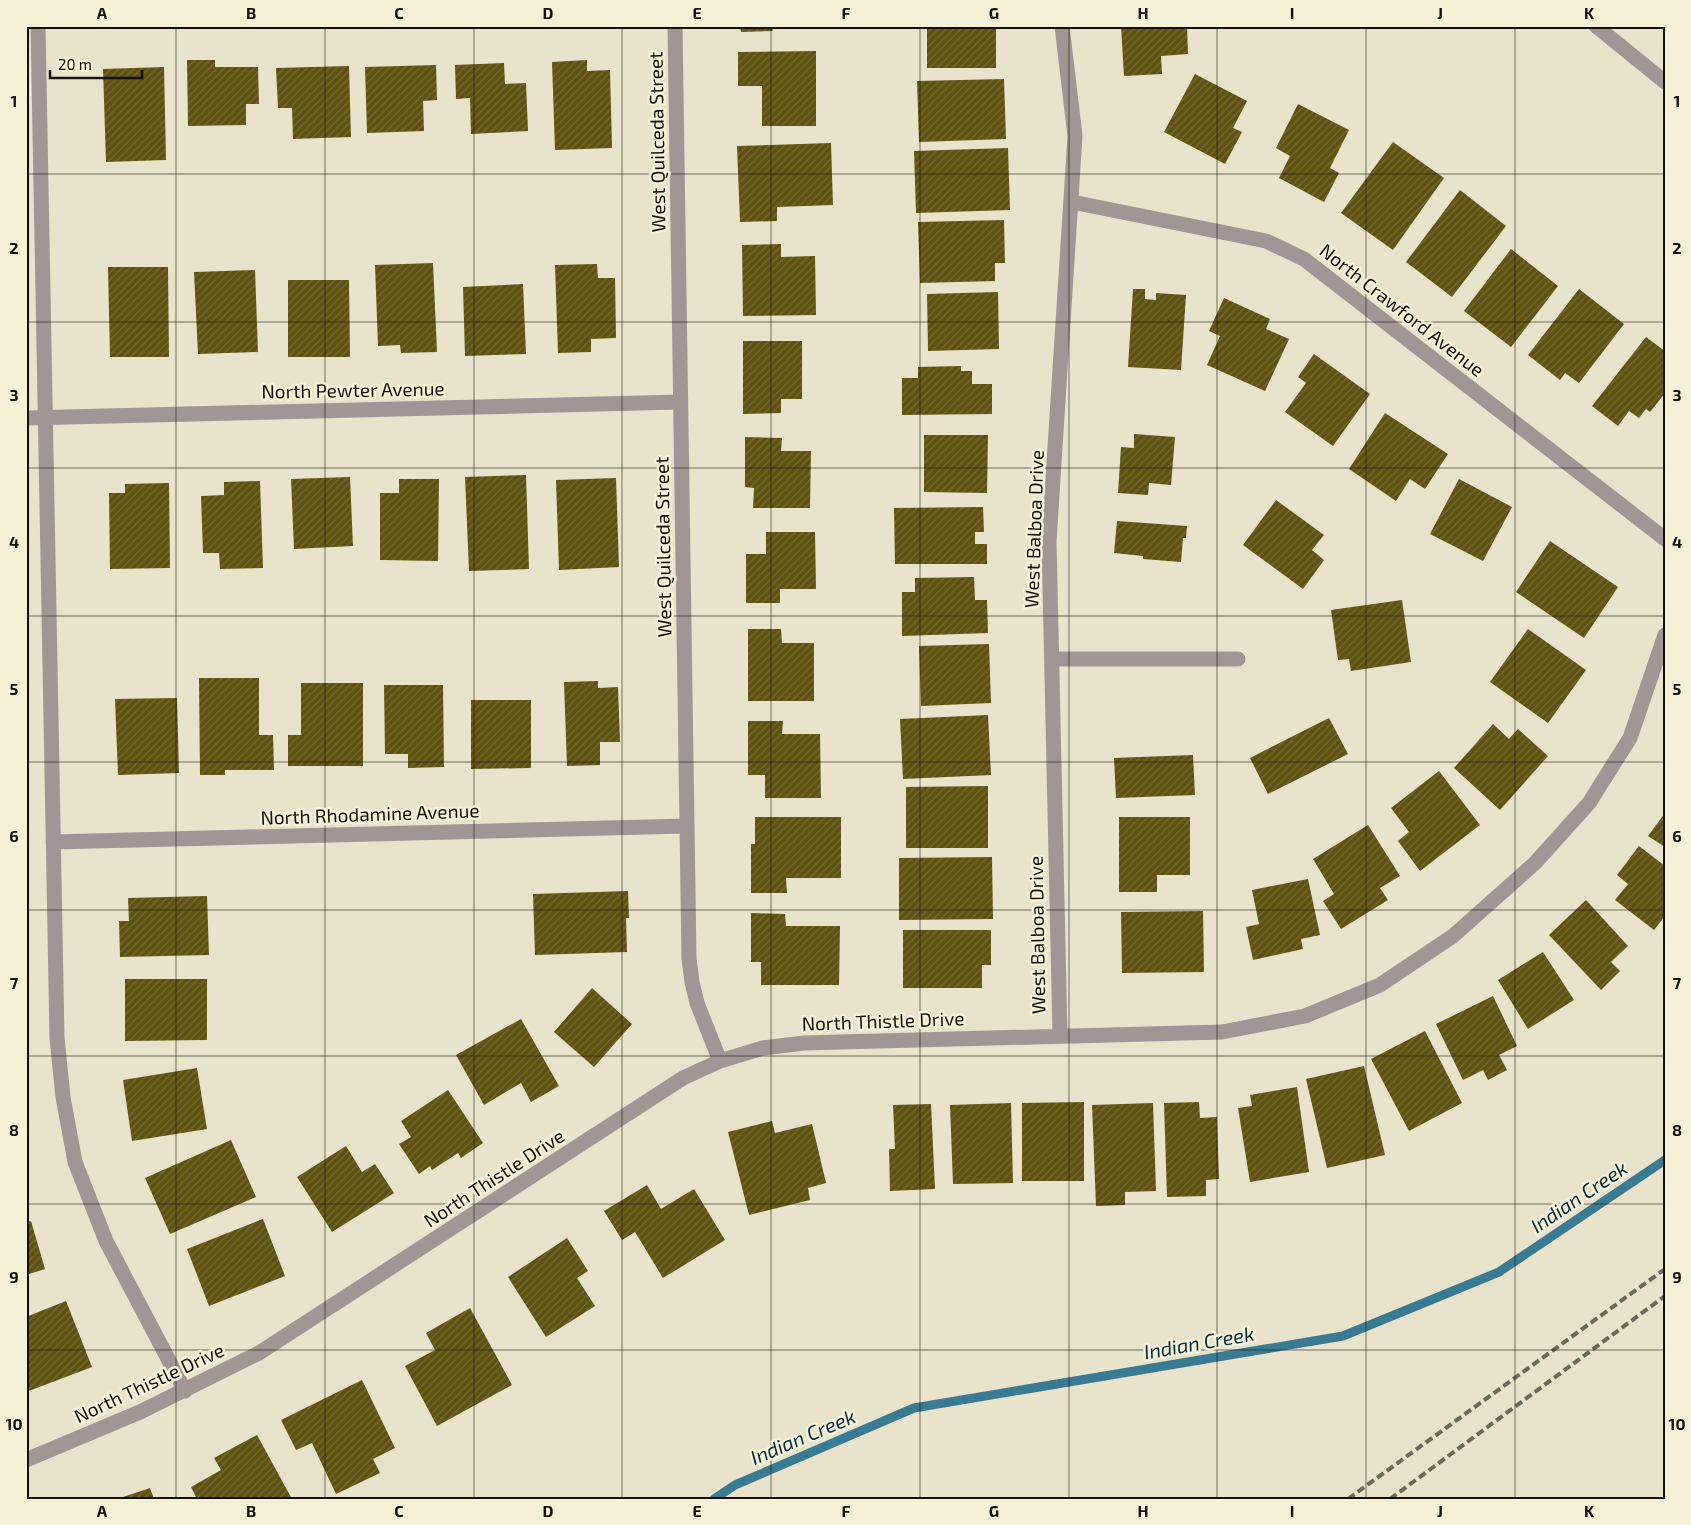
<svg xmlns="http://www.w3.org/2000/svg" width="1691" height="1525" font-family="'Exo 2',sans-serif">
<defs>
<pattern id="building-hatch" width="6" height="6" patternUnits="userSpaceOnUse" patternTransform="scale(1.25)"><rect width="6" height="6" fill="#5f520f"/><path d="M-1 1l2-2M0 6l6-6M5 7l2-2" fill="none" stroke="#756b38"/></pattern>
</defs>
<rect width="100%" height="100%" fill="#e8e3ca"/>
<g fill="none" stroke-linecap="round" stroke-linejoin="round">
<path stroke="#3a7b94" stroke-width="9" d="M714,1499l21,-14 179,-77 429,-72 156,-64 166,-112"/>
</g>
<path fill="url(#building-hatch)" d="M740,26h32l1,5 -32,1z
M927,26h69v42h-69z
M1121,26h66l1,28 -27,2 1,18 -38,2z
M816,51v75h-54v-40h-24v-34z
M187,60h28v7h43l1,37h-13v21l-58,1z
M587,60v11l23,-1 2,78 -57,2 -3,-88z
M504,63l1,21 21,-1 2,48 -57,3 -1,-36 -14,1 -1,-34z
M436,65l1,35 -14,1 1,30 -57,2 -2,-66z
M349,66l2,71 -58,2 -1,-31h-14l-2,-40z
M164,67l2,93 -60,2 -3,-93z
M1195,74l52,27 -14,27 9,4 -17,32 -61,-32z
M1004,79l2,60 -87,3 -2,-61z
M1298,104l51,26 -19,38 9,5 -15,29 -45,-24 11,-22 -14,-8z
M1393,142l51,36 -51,72 -52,-37z
M831,143l2,62 -56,2v14l-37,1 -3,-76z
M1008,148l2,62 -94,3 -2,-62z
M1460,190l46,36 -54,71 -46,-35z
M1004,220l1,43h-10v18l-75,2 -2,-61z
M781,244v13l34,-1 1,59 -73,1 -1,-71z
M1511,249l47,37 -47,61 -47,-36z
M433,263l4,89 -36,1 -1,-8 -22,1 -3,-81z
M597,264l1,14h17l1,60 -25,1v13l-33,1 -3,-88z
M108,267h60l1,90h-59z
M255,270l3,82 -60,2 -4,-82z
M288,280h61l1,77h-62z
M523,284l3,70 -61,2 -2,-69z
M1133,289h12v10l11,1v-7l30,2 -5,75 -53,-3z
M1579,289l45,35 -45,59 -14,-10 -5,7 -32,-25z
M998,292l1,57 -71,2 -1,-57z
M1224,298l46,21 -4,10 23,10 -24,52 -58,-26 13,-29 -11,-5z
M1646,337l19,14v42l-15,19 -4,-3 -7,9 -10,-7 -11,15 -26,-20z
M743,341h59v58h-21v14l-38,1z
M1314,354l56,40 -37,52 -48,-34 21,-29 -8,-6z
M961,366v5h11v13h20v30l-90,1v-37h16v-11z
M1385,413l63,41 -23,35 -15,-10 -14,22 -47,-32z
M1134,434l41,3 -4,48 -22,-2 -1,12 -30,-2 3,-46 13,1z
M924,435h64l-1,58 -63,-1z
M745,437l37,1 -1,13h30l-1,57h-57l1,-20 -9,-1z
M526,475l3,94 -60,2 -4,-94z
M350,477l3,69 -59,3 -3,-70z
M616,478l3,89 -60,3 -3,-90z
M399,479h40l-1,82 -58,-1v-67h19z
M1459,479l53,28 -29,54 -53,-27z
M260,481l3,87 -43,1 -1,-16h-16l-2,-57 23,-1v-13z
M169,483l1,85 -60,1 -1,-76h16v-9z
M1276,500l48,35 -12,15 12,10 -21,29 -60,-44z
M983,507l1,25h-9v12h12v20h-92l-1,-56z
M1117,521l70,5 -1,12h-3l-2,24 -38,-3v-3l-29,-3z
M766,532h49l1,57h-36v14h-34v-49h20z
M1550,541l68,46 -34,51 -68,-46z
M974,577l1,23h12l1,33 -86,3v-44h13v-14z
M1402,600l9,62 -60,9 -2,-12 -11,1 -7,-50z
M748,629h33l1,14h32v58h-66z
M1528,629l58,41 -38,53 -58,-41z
M989,644l2,59 -70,3 -2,-60z
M199,678h60v57h14l1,35h-49v5h-25z
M598,681v7l20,-1 2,55h-20v23l-33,1 -3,-84z
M301,683h62v83h-75v-31h13z
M384,685h59l1,82 -36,1v-14h-23z
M177,698l2,75 -61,2 -3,-76z
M471,700h60v68l-60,1z
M988,715l3,60 -88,4 -3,-60z
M1329,718l19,36 -80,40 -18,-36z
M748,721h35l-1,13h38l1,64h-56v-23h-17z
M1493,724l16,15 9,-10 30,27 -48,54 -46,-42z
M1193,755l2,40 -79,3 -2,-40z
M1439,771l41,54 -60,46 -22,-30 11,-9 -18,-24z
M988,786v62h-82v-61z
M1665,813v34l-17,-11z
M755,817h86v61h-55l1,15h-36v-49h4z
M1119,817h71v58h-33v17h-38z
M1368,825l32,51 -20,12 8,12 -47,29 -18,-28 11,-7 -21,-35z
M1639,846l26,20v50l-11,14 -39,-30 13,-16 -11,-9z
M992,857l1,62 -94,1v-62z
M1308,879l12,56 -19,4 2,10 -50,11 -7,-33 13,-3 -7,-34z
M628,891l1,27h-3l1,34 -92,3 -2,-61z
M207,896l2,59 -89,2 -1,-36h10l-1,-23z
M1586,900l42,46 -17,16 9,9 -19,19 -52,-55z
M1203,911l1,61 -82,1 -1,-61z
M751,913l34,1 1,12h54l-1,59h-78v-23h-10z
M903,930h88v35h-9v23h-79z
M1543,952l31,48 -46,29 -30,-49z
M125,979h82v61l-82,1z
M592,988l40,36 -38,43 -40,-35z
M1493,996l24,50 -18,9 8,15 -19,10 -5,-10 -20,10 -27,-56z
M521,1019l38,67 -28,16 -10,-19 -37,22 -28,-50z
M1425,1031l37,72 -53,28 -38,-72z
M1364,1066l21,89 -58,13 -21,-89z
M197,1068l10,61 -75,12 -9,-61z
M1297,1087l12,85 -59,10 -12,-74 14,-2 -2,-11z
M448,1090l35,53 -22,15 -3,-5 -26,17 -2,-4 -11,8 -20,-30 12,-7 -10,-16z
M1084,1102v79h-62v-78z
M1199,1102l1,16 17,-1 2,62 -13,1v16l-39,1 -3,-94z
M1011,1103l2,80 -60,1 -3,-79z
M1153,1103l3,88 -31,1v13l-29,1 -4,-101z
M931,1104l4,85 -45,2 -1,-42h6l-2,-44z
M772,1121l3,12 37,-9 14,59 -18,5 2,12 -61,15 -21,-83z
M231,1140l25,57 -86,37 -25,-56z
M346,1146l16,26 13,-8 19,29 -62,39 -35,-55z
M647,1185l14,24 33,-20 31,51 -62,38 -28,-46 -13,8 -18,-29z
M263,1219l22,57 -76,30 -22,-57z
M31,1221l14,48 -19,6v-53z
M567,1238l21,33 -11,7 18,28 -49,31 -38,-60z
M66,1301l26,66 -66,25v-75z
M470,1308l42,77 -75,41 -32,-60 30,-16 -9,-17z
M362,1380l33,68 -22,11 7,14 -44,21 -24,-51 -16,7 -15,-30z
M257,1435l35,64h-95l-6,-12 30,-17 -7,-12z
M150,1488l4,11h-34v-1z"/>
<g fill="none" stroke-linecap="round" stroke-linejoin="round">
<path stroke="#a19596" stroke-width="15" d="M38,26l19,1012 6,59 12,65 31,79 79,150
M675,26l14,933 3,23 5,21 23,58
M1596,26l69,56
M1072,202l194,39 38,18 361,280
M26,418l654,-16
M1052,659h186
M53,842l634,-16
M1060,1035l-11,-494 26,-405 -13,-110
M26,1460l114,-48 119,-59 424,-275 37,-17 43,-13 41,-5 418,-11 83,-16 75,-31 73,-49 82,-73 54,-60 41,-65 35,-103"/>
<path stroke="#6c6959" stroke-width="4" stroke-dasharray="8 4" stroke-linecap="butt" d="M1348,1499l317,-230
M1390,1499l275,-203"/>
</g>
<path fill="none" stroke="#121007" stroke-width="1" stroke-opacity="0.55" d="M176,26v1473M325,26v1473M474,26v1473M622,26v1473M771,26v1473M920,26v1473M1069,26v1473M1217,26v1473M1366,26v1473M1515,26v1473M26,174h1639M26,322h1639M26,468h1639M26,616h1639M26,762h1639M26,910h1639M26,1056h1639M26,1204h1639M26,1350h1639"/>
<g text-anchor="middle" stroke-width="5" stroke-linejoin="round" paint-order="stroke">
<g font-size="19" fill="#121007" stroke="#f6f0d7">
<text transform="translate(657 142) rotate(-91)" y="7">West Quilceda Street</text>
<text transform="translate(1402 310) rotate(38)" y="7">North Crawford Avenue</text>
<text transform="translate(353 390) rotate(-1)" y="7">North Pewter Avenue</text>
<text transform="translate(1034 529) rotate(-88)" y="7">West Balboa Drive</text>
<text transform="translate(663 547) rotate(-91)" y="7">West Quilceda Street</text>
<text transform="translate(370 814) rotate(-2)" y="7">North Rhodamine Avenue</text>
<text transform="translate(1037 935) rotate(-91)" y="7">West Balboa Drive</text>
<text transform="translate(883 1021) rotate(-2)" y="7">North Thistle Drive</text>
<text transform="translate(494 1178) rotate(-33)" y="7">North Thistle Drive</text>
<text transform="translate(149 1383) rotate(-25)" y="7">North Thistle Drive</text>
</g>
<g font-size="20" font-style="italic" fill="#022e3f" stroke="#f6f0d7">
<text transform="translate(1579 1197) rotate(-34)" y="7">Indian Creek</text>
<text transform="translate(1199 1343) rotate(-10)" y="7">Indian Creek</text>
<text transform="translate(803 1437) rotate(-23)" y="7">Indian Creek</text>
</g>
</g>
<rect width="1691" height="1525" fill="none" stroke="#f6f0d7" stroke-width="55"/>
<path d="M50 70v8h92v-8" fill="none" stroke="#121007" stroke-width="2.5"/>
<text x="58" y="70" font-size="15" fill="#121007" stroke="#f6f0d7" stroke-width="4" paint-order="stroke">20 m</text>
<rect x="28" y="28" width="1636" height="1470" fill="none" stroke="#121007" stroke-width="2"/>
<g font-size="16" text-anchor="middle" font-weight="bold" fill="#121007">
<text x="102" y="19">A</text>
<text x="251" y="19">B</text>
<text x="399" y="19">C</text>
<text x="548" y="19">D</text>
<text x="697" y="19">E</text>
<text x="846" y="19">F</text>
<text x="994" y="19">G</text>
<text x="1143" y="19">H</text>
<text x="1292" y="19">I</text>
<text x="1440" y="19">J</text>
<text x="1589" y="19">K</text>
<text x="14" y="107">1</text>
<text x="1677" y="107">1</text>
<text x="14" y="254">2</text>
<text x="1677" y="254">2</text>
<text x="14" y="401">3</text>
<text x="1677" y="401">3</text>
<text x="14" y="548">4</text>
<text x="1677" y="548">4</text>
<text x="14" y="695">5</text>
<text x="1677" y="695">5</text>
<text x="14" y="842">6</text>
<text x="1677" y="842">6</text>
<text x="14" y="989">7</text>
<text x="1677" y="989">7</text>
<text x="14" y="1136">8</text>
<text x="1677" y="1136">8</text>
<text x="14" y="1283">9</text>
<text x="1677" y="1283">9</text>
<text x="14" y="1430">10</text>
<text x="1677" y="1430">10</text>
<text x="102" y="1517">A</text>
<text x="251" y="1517">B</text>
<text x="399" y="1517">C</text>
<text x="548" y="1517">D</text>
<text x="697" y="1517">E</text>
<text x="846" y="1517">F</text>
<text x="994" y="1517">G</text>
<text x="1143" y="1517">H</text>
<text x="1292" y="1517">I</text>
<text x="1440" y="1517">J</text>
<text x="1589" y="1517">K</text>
</g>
</svg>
